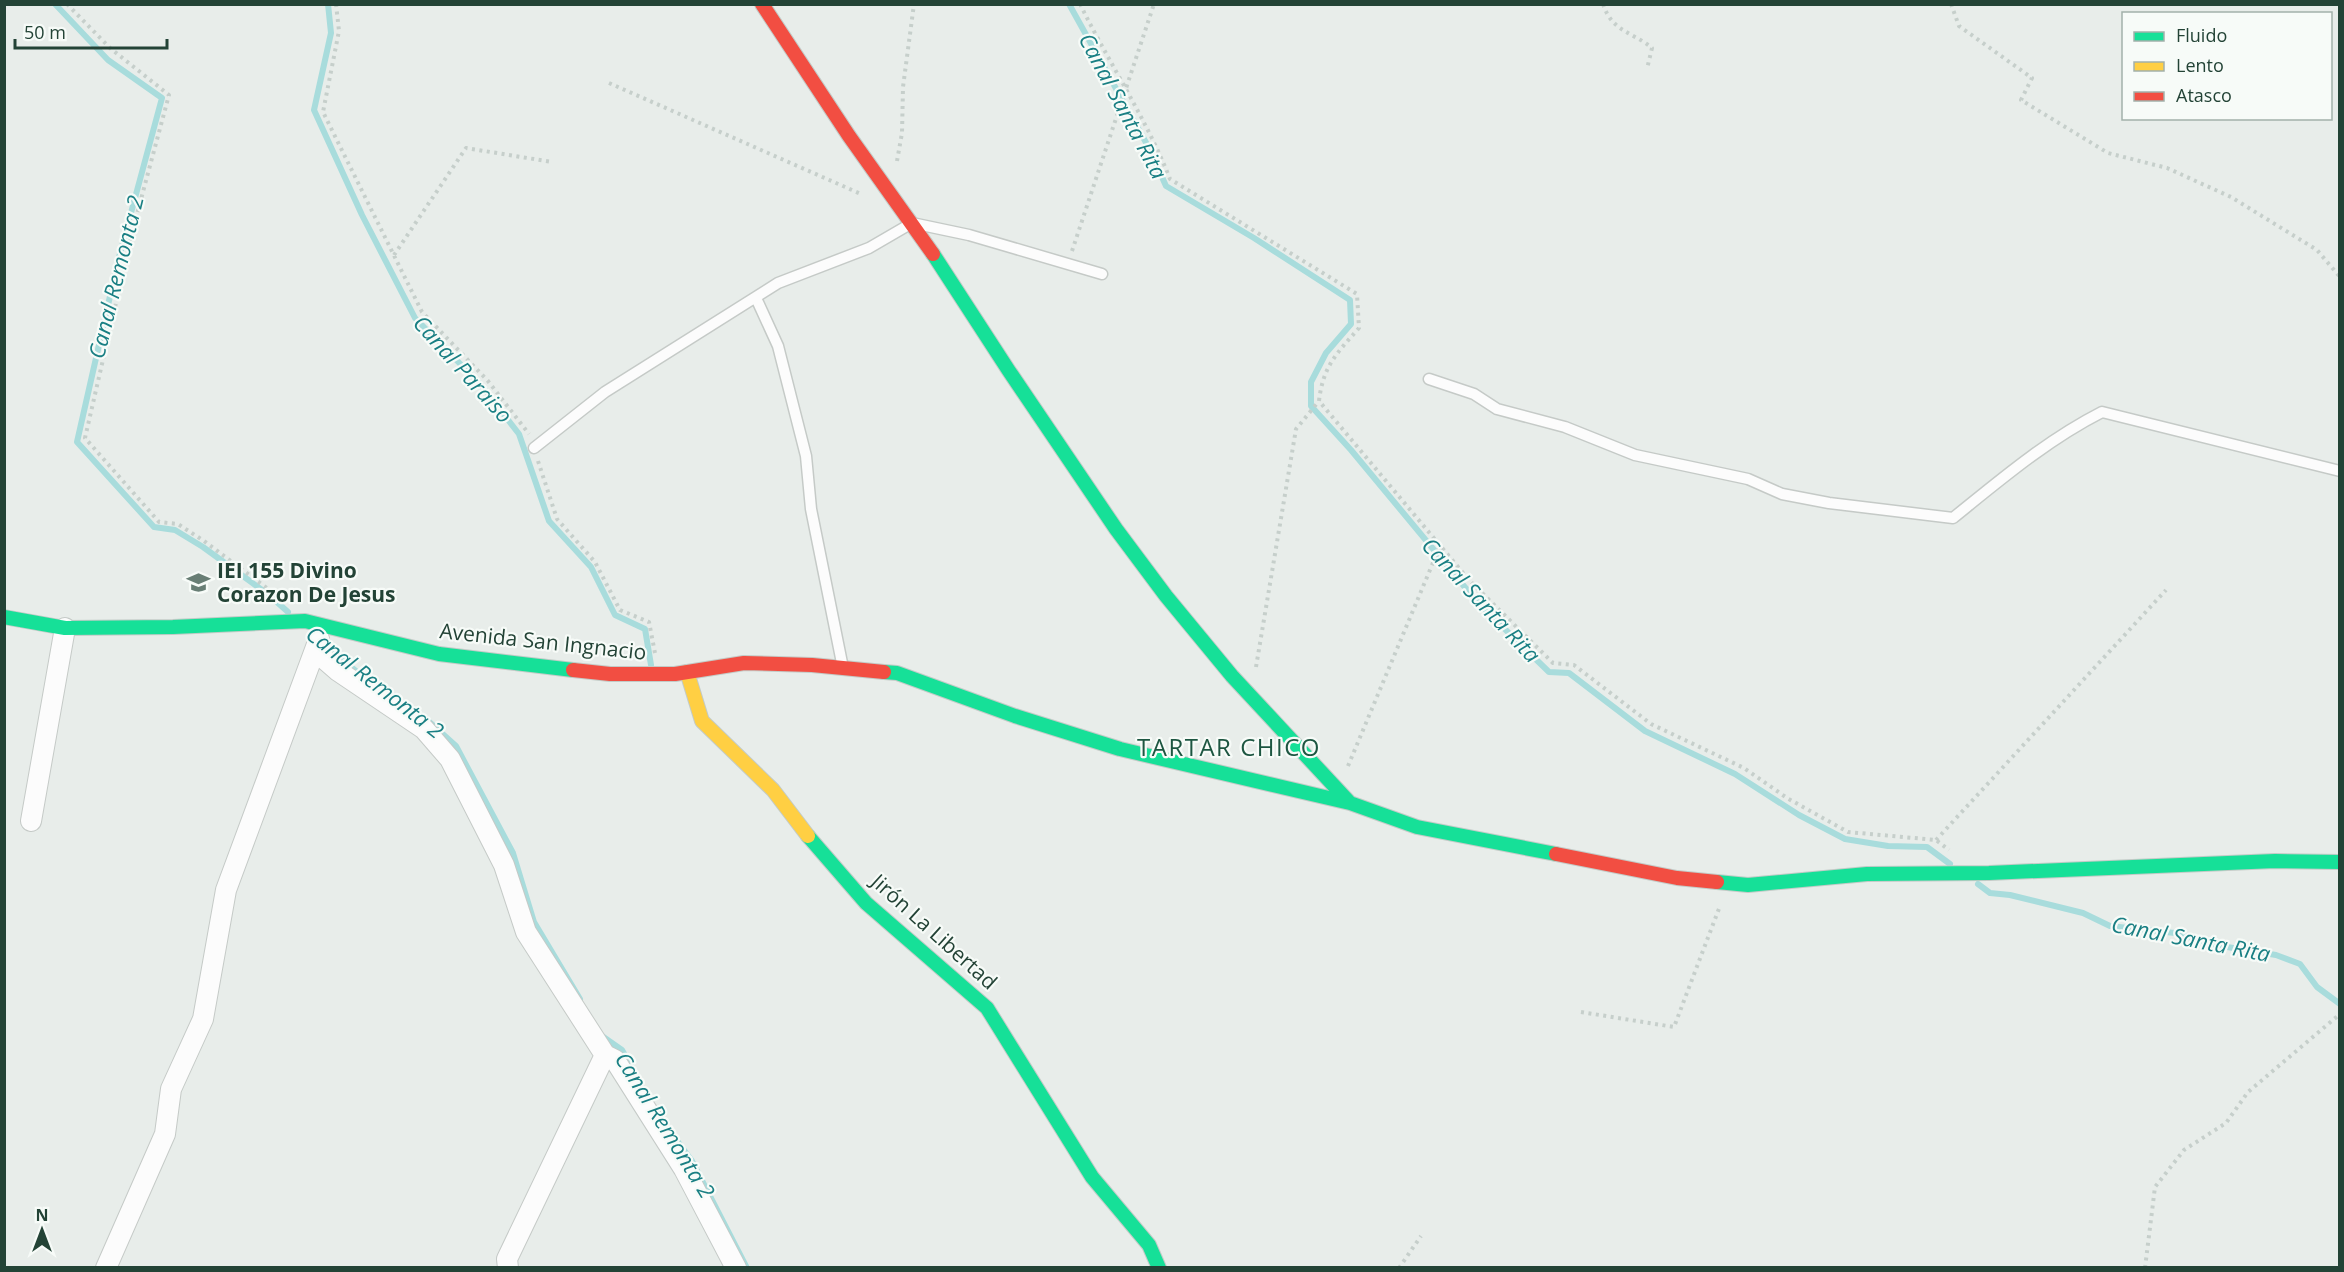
<svg xmlns="http://www.w3.org/2000/svg" width="2344" height="1272" font-family="'Open Sans',sans-serif">
<rect width="100%" height="100%" fill="#e8edea"/>
<g fill="none" stroke-linecap="round" stroke-linejoin="round">
<path stroke="#a8dcdc" stroke-width="6" d="M55,4l53,56 54,38 -44,163 -41,181 77,85 21,3 28,17 66,48 19,17
M328,4l3,29 -17,77 48,105 53,103 66,67 38,49 30,87 42,46 24,48 30,14 6,36
M1069,4l80,144 17,38 88,52 96,62 1,24 -25,29 -15,29v24l40,44 127,153 71,69 20,1 76,58 90,43 64,41 46,24 43,7 39,1 23,17
M320,641l36,30
M426,719l30,27 57,107 21,69 46,77
M1978,884l12,9 20,2 73,18 27,13 65,7 40,12 61,10 24,9 17,23 23,17
M602,1036l20,14 15,27
M678,1142l14,19 55,107"/>
<defs>
<path id="lane" d="M756,298l22,48 28,110 5,53 32,159
M1429,379l45,15 23,15 68,18 70,28 113,24 34,15 47,9 124,15c47,-38 94,-78 149,-106l238,59
M534,448l71,-56 173,-109 91,-35 43,-25 57,12 133,39"/>
<path id="street" d="M315,651l23,20 86,58 26,30 54,106 22,67 79,123 10,5 69,109 52,99
M31,821l34,-193
M106,1268l59,-134 6,-45 32,-70 23,-129 93,-251
M508,1268l-1,-9 98,-204"/>
<path id="fast" d="M933,254l76,117 107,158 50,67 66,80 118,127
M4,617l61,11 108,-1 132,-6 134,33 134,16
M884,672l13,1 118,43 105,33 230,54 67,24 139,27
M808,836l58,67 121,105 105,169 57,68 10,23
M1717,882l31,3 119,-11 122,-1 286,-12 65,1"/>
<path id="slow" d="M687,672l15,49 71,69 35,46"/>
<path id="jam" d="M762,4l87,132 84,118
M573,670l37,4h65l69,-11 68,2 72,7
M1556,854l121,24 40,4"/>
</defs>
<use href="#lane" stroke="#c5cac7" stroke-width="13"/>
<use href="#street" stroke="#c5cac7" stroke-width="22"/>
<use href="#fast" stroke="#c3cbc7" stroke-width="16"/>
<use href="#slow" stroke="#c3cbc7" stroke-width="16"/>
<use href="#jam" stroke="#c3cbc7" stroke-width="16"/>
<path stroke="#c6cfcb" stroke-width="4" stroke-dasharray="3 4.5" stroke-linecap="butt" d="M67,4l43,44 59,47 -36,134 -48,209 74,84 19,2 26,17 76,57
M336,4l3,27 -16,81 99,200 66,69 41,53
M1080,4c29,59 66,114 90,175l187,115 2,34c-22,25 -36,38 -40,73l150,179 84,83 21,2 77,59 93,44 43,30 61,34 88,8 13,10
M1603,4c9,28 30,28 49,44l-5,21
M1951,4l8,22 73,52 -11,22 87,53 59,15 64,29 86,53 23,27
M609,83l252,111
M897,161l5,-28 1,-46 11,-83
M1072,251l82,-247
M394,255l72,-107 86,14
M538,461l19,58 38,43 25,48 29,12 6,31
M1256,667l40,-238 23,-28
M1348,766l92,-220
M1936,840l230,-250
M1581,1012l93,15 46,-121
M1399,1268l22,-32
M2145,1268l10,-81 29,-37 42,-27 22,-31 92,-78"/>
<use href="#lane" stroke="#fcfcfc" stroke-width="10"/>
<use href="#street" stroke="#fcfcfc" stroke-width="20"/>
<use href="#fast" stroke="#16e098" stroke-width="14"/>
<use href="#slow" stroke="#ffcf43" stroke-width="14"/>
<use href="#jam" stroke="#f24e42" stroke-width="14"/>
</g>
<defs>
<symbol id="school-bare" viewBox="-9 -9 18 18"><path d="M0-5L7-2L0 1L-7-2ZM-4 1L0 2.5L4 1V4Q0 6-4 4Z" fill="#687e75" stroke="#f7fbf8" stroke-width="2.5" paint-order="stroke"/></symbol>
</defs>
<g fill-rule="evenodd">
<use href="#school-bare" x="182" y="566" width="33" height="33"/>
</g>
<g text-anchor="middle" stroke-width="4.5" stroke-linejoin="round" paint-order="stroke">
<g font-size="21" font-weight="bold" fill="#234336" stroke="#f7fbf8" text-anchor="start">
<text x="217" y="578">IEI 155 Divino<tspan x="217" dy="24">Corazon De Jesus</tspan></text>
</g>
<g font-size="21" fill="#234336" stroke="#f7fbf8">
<text transform="translate(543 642) rotate(6)" y="7">Avenida San Ingnacio</text>
<text transform="translate(934 932) rotate(42)" y="7">Jirón La Libertad</text>
</g>
<g font-size="22" font-style="italic" fill="#197f83" stroke="#f7fbf8">
<text transform="translate(1123 106) rotate(62)" y="8">Canal Santa Rita</text>
<text transform="translate(116 277) rotate(-76)" y="8">Canal Remonta 2</text>
<text transform="translate(463 369) rotate(48)" y="8">Canal Paraiso</text>
<text transform="translate(1481 600) rotate(47)" y="8">Canal Santa Rita</text>
<text transform="translate(375 682) rotate(38)" y="8">Canal Remonta 2</text>
<text transform="translate(2191 939) rotate(11)" y="8">Canal Santa Rita</text>
<text transform="translate(665 1125) rotate(58)" y="8">Canal Remonta 2</text>
</g>
<g font-size="24" letter-spacing="1.5" fill="#1d5641" stroke="#f7fbf8">
<text x="1229" y="756">TARTAR CHICO</text>
</g>
</g>
<rect width="2344" height="1272" fill="none" stroke="#234336" stroke-width="12"/>
<rect x="2122" y="12" width="210" height="108" fill="#f7fbf8" stroke="#a2b1aa" stroke-width="1.5"/>
<rect x="2134" y="32" width="30" height="9" fill="#16e098" stroke="#a2b1aa" stroke-width="1.5"/>
<text x="2176" y="42" font-size="18" fill="#234336">Fluido</text>
<rect x="2134" y="62" width="30" height="9" fill="#ffcf43" stroke="#a2b1aa" stroke-width="1.5"/>
<text x="2176" y="72" font-size="18" fill="#234336">Lento</text>
<rect x="2134" y="92" width="30" height="9" fill="#f24e42" stroke="#a2b1aa" stroke-width="1.5"/>
<text x="2176" y="102" font-size="18" fill="#234336">Atasco</text>
<g transform="translate(42 1230)" stroke="#f7fbf8" stroke-width="4.5" paint-order="stroke">
<path d="M0-4.5L10 22L0 15L-10 22Z" fill="#234336"/>
<text y="-9" font-size="16" font-weight="bold" text-anchor="middle" fill="#234336">N</text>
</g>
<path d="M15 39v9h152v-9" fill="none" stroke="#234336" stroke-width="3"/>
<text x="24" y="39" font-size="18" fill="#234336" stroke="#f7fbf8" stroke-width="4.5" paint-order="stroke">50 m</text>
</svg>
